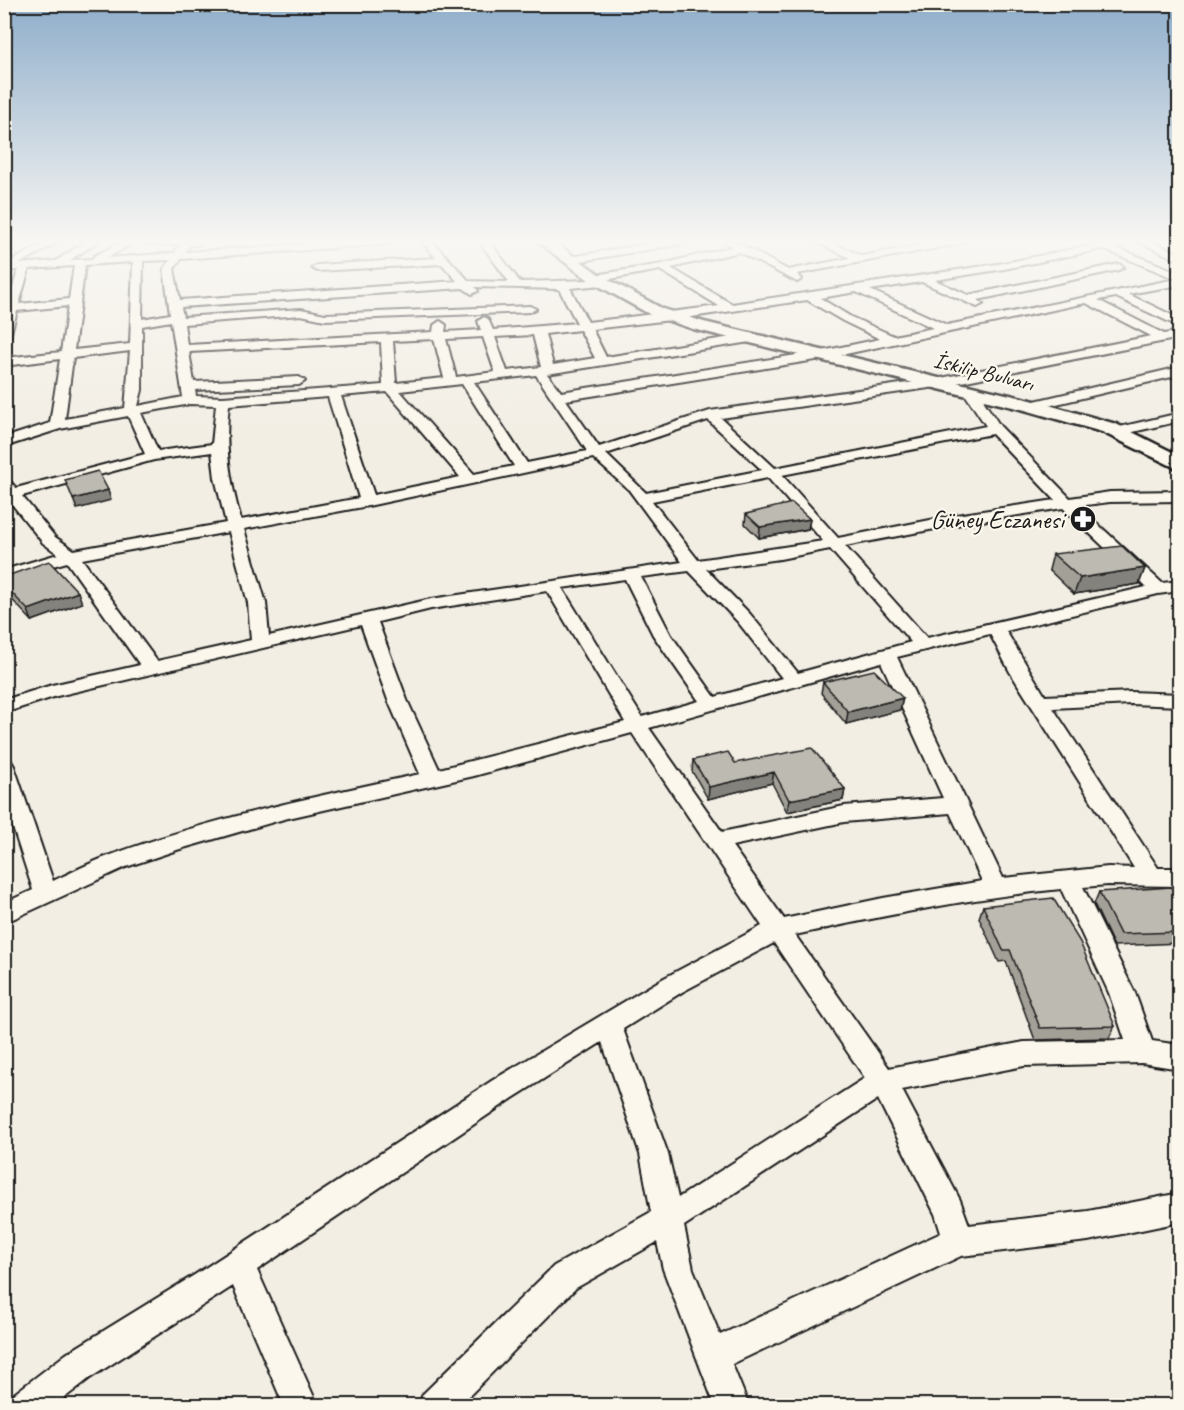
<svg xmlns="http://www.w3.org/2000/svg" width="1184" height="1410" font-family="Caveat,sans-serif">
<rect width="100%" height="100%" fill="#f2eee4"/>
<filter id="ink" filterUnits="userSpaceOnUse"><feTurbulence type="fractalNoise" baseFrequency=".0167" numOctaves="2"/><feDisplacementMap in="SourceGraphic" scale="12" xChannelSelector="R" yChannelSelector="G"/><feConvolveMatrix kernelMatrix="1 2 1 2 8 2 1 2 1" color-interpolation-filters="sRGB"/></filter>
<g filter="url(#ink)">
<g fill="none" stroke-linecap="round" stroke-linejoin="round">
<defs>
<path id="minor" d="M4,241h6l-6,4z
M48,241h13l-42,23 37,-3 30,-20h13l-29,19 23,-1 1,-3 30,-15h13l-30,17 67,-5 6,-8 -35,-1 -5,-3 62,1 -5,3h-7l-5,7 160,-11h50l-5,3 -209,15 -7,10 6,31 277,-19 -15,-17 -125,7 -5,-3 5,-3 119,-7 -15,-17h11l37,40 40,1 -30,-41h10l31,41 71,-2v-4l4,-1 67,-11 69,-17 -5,-4 1,-2h8l53,29 62,-12 -36,-17h14l34,15 80,-15h22l-5,3 -162,30 5,5 -5,3 -58,-30 -68,16 61,36 272,-41 108,-22h21l-18,6 65,26v12l-52,9 52,25v8l-64,-30 -18,3 66,34 16,-3v7l-244,49 -215,31 54,50 211,-42 -23,-35 7,-4 5,1 25,38 70,72 40,-6 70,-1v10l-70,1 -32,4 84,77 18,-2v10l-22,3 -152,37 39,65 86,-4 49,2v12l-49,-2 -78,4 105,160h22v18l-72,-1 -25,2 52,106 17,48 28,4v24l-38,-6 -118,3 -122,24 58,110 9,25 119,-14 92,-18v29l-92,19 -127,15 -229,108 17,42h-34l-52,-137 -6,-27 -81,46 -117,118h-41l5,-12 131,-128 97,-54 -11,-58 -38,-112 -89,56 -256,172 61,136h-34l-51,-120 -143,92 -36,28h-45l5,-12 52,-40 130,-80 297,-194 171,-102 98,-52 -130,-193 -158,43 -190,43 -104,30 -54,18 -122,56v-20l29,-13 -29,-90v-41l7,2 3,5 39,115c19,-9 39,-19 58,-26 100,-37 206,-59 309,-81l-32,-74 -27,-75 -304,71 -53,17v-13l48,-15 88,-20 -73,-103 -63,18v-10l54,-16 -15,-11 -39,-49v-15l5,1 7,8 129,-34 -17,-38 -68,13 -56,18v-9l46,-15 10,-64 -56,7v-8l57,-6 7,-46 -51,5 -7,26 -6,3v-34l4,-1 10,-35 -14,1v-6zM1103,249l73,30 -229,46 -77,-35 52,-8 55,25 6,-3 -5,-4 141,-30 5,-3 -5,-3 -151,31 -33,-15 69,-11zM170,260l-6,9 6,45 -28,5 1,-58zM133,262l-3,82 -56,6 11,-85zM74,266l-5,33 -50,5 10,-35zM660,270l59,36 -131,16 -18,-34 32,-3 5,-3 -2,-2zM475,287l84,2 18,34 -84,7 -5,-11 -4,-2 -6,4 3,9 -36,2 1,-7 -6,-4 -6,4 -1,7 -246,13 -3,-21 117,-9 24,5 205,-8 6,-3 -6,-3 -205,8 -24,-5 -118,8 -2,-10 282,-19 9,6 6,-3zM856,292l77,36 -39,8 -43,-19 -31,-19zM807,300l36,21 37,18 -58,12 -261,41 -14,-18 203,-32 6,-4 -6,-4 -144,23 -14,-28 79,-9zM1086,303l65,33 -215,43 -226,32 -111,36 -33,-47 256,-41zM171,321l12,76 -45,9 4,-16v-64zM580,330l15,28 -42,7 -8,-31zM533,335l8,32 -34,4 -12,-34zM483,337l12,35 -39,5 -10,-38zM434,339l10,39 -48,5 -3,-42zM381,342l2,43 -160,12 -27,-1 -1,-6 104,-5 6,-4 -6,-4 -105,5 -5,-30zM130,351l-5,57 -60,11 8,-61zM536,375l51,76 -60,12 -53,-81zM462,384l52,82 -40,8 -74,-83zM387,392l73,85 -86,18 -33,-99zM328,397l31,101 -118,22c-11,-39 -17,-75 -12,-115zM190,404l26,1 -4,39 -54,7 -17,-38zM708,420l54,50 -116,23 -40,-39zM992,434l63,66 -99,15 -118,23 -56,-63zM212,452l3,26 11,45 -152,27 -19,-13 -33,-41 132,-36zM593,458l36,32 53,72 -251,37 -162,37 -3,-33 -22,-74 124,-23zM768,478l55,63 -125,19 -46,-59zM1063,508l83,79 -219,51 -82,-92 111,-21zM229,532l19,71 3,37 -94,21 -75,-102zM830,549l81,93 -113,31 -48,-59 -44,-45 74,-10zM689,571l49,51 44,56 -67,19 -44,-62 -30,-58zM625,579l28,56 46,66 -57,16 -80,-129zM547,591l78,131 -186,47 -32,-69 -29,-78 53,-13zM990,634l20,38 124,196 -26,-1 -105,11 -106,-221zM881,662l62,136 -99,8 -122,26 -73,-104zM950,813l32,68 -99,17 -99,21 -52,-73 112,-24zM1061,889l48,104 16,47 -101,2 -135,26 -94,-133c88,-19 176,-37 266,-46zM774,943l91,135 -187,120 -10,-44 -45,-125 59,-37zM878,1099l57,115 6,19 -221,102 -27,-66 -9,-43z
M663,241h24l-5,3 -112,19 -5,-3 5,-3z
M1137,241h14l29,13v7z
M1180,367v8l-149,35 -7,-4 2,-3z
M1180,413v8l-64,15 -7,-4 2,-3z"/>
<path id="secondary" d="M537,241h16l47,34 63,34 41,13 327,78 85,24 64,32v14l-78,-38 -77,-22 -332,-81 -42,-14 -61,-34z"/>
</defs>
<use href="#minor" stroke="#1c1c1c" stroke-width="4"/>
<use href="#secondary" stroke="#1c1c1c" stroke-width="5"/>
<use href="#minor" fill="#fbf7ec" fill-rule="evenodd"/>
<use href="#secondary" fill="#fbf7ec" fill-rule="evenodd"/>
</g>
<path fill="#a3a098" stroke="#1c1c1c" stroke-width="1.5" d="M746,514l64,5 -2,10 -49,9 -14,-14z
M1053,554l92,14 -6,16 -65,10 -25,-24z
M4,577l78,26 -50,18 -28,-30z
M823,682l80,16 -3,12 -54,14 -25,-31z
M693,760l42,3 110,26 -2,11 -56,12 -15,-29 -64,16 -16,-28z
M1099,892l80,7v44l-65,3 -20,-42z
M983,906l132,120 -6,12 -74,2 -29,-79 -7,1 -20,-44z"/>
<path fill="#84827c" stroke="#1c1c1c" stroke-width="1.5" d="M108,490l3,10 -34,9 -4,-10z
M810,519l-2,10 -49,9 1,-11z
M1145,568l-6,16 -65,10 6,-16z
M78,592l4,11 -50,18 -4,-11z
M903,698l-3,12 -54,14 2,-12z
M774,772l-2,11 -64,16 1,-12z
M845,789l-2,11 -56,12 2,-12z"/>
<path fill="#bdbab1" stroke="#1c1c1c" stroke-width="1.5" d="M98,471l10,19 -35,9 -8,-19z
M792,503l18,16 -50,8 -14,-13z
M1122,546l23,22 -65,10 -27,-24z
M49,561l29,31 -50,18 -24,-25v-8z
M874,670l29,28 -55,14 -25,-30z
M812,748l33,41 -56,11 -15,-28 -65,15 -16,-27 35,-8 7,11z
M1171,887l8,12v33l-59,2 -21,-42z
M1053,898l27,44 35,84 -75,2 -30,-78h-7l-20,-44z"/>
</g>
<linearGradient id="sky" x2="0" y2="1"><stop stop-color="#8faecb"/><stop offset="0.55" stop-color="#f9f7f3"/><stop offset="1" stop-color="#f9f7f3" stop-opacity="0"/></linearGradient>
<rect width="1184" height="439" fill="url(#sky)"/>
<defs>
<symbol id="pharmacy-disc" viewBox="-11 -11 22 22"><circle r="9.5" fill="#1c1c1c" stroke="#fbf7ec"/><path d="M-2-6h4v4h4v4h-4v4h-4v-4h-4v-4h4Z" fill="#fff"/></symbol>
</defs>
<g fill-rule="evenodd">
<use href="#pharmacy-disc" x="1068" y="504" width="30" height="30"/>
</g>
<g text-anchor="middle" stroke-width="4.5" stroke-linejoin="round" paint-order="stroke">
<g font-size="22" fill="#1c1c1c" stroke="#fbf7ec">
<text transform="translate(984 371) rotate(14)" y="8">İskilip Bulvarı</text>
</g>
<g font-size="26" fill="#1c1c1c" stroke="#fbf7ec" text-anchor="end">
<text x="1064" y="528">Güney Eczanesi</text>
</g>
</g>
<rect width="1184" height="1410" fill="none" stroke="#fbf7ec" stroke-width="24"/>
<rect x="12" y="12" width="1160" height="1386" fill="none" stroke="#1c1c1c" stroke-width="2" filter="url(#ink)"/>
</svg>
